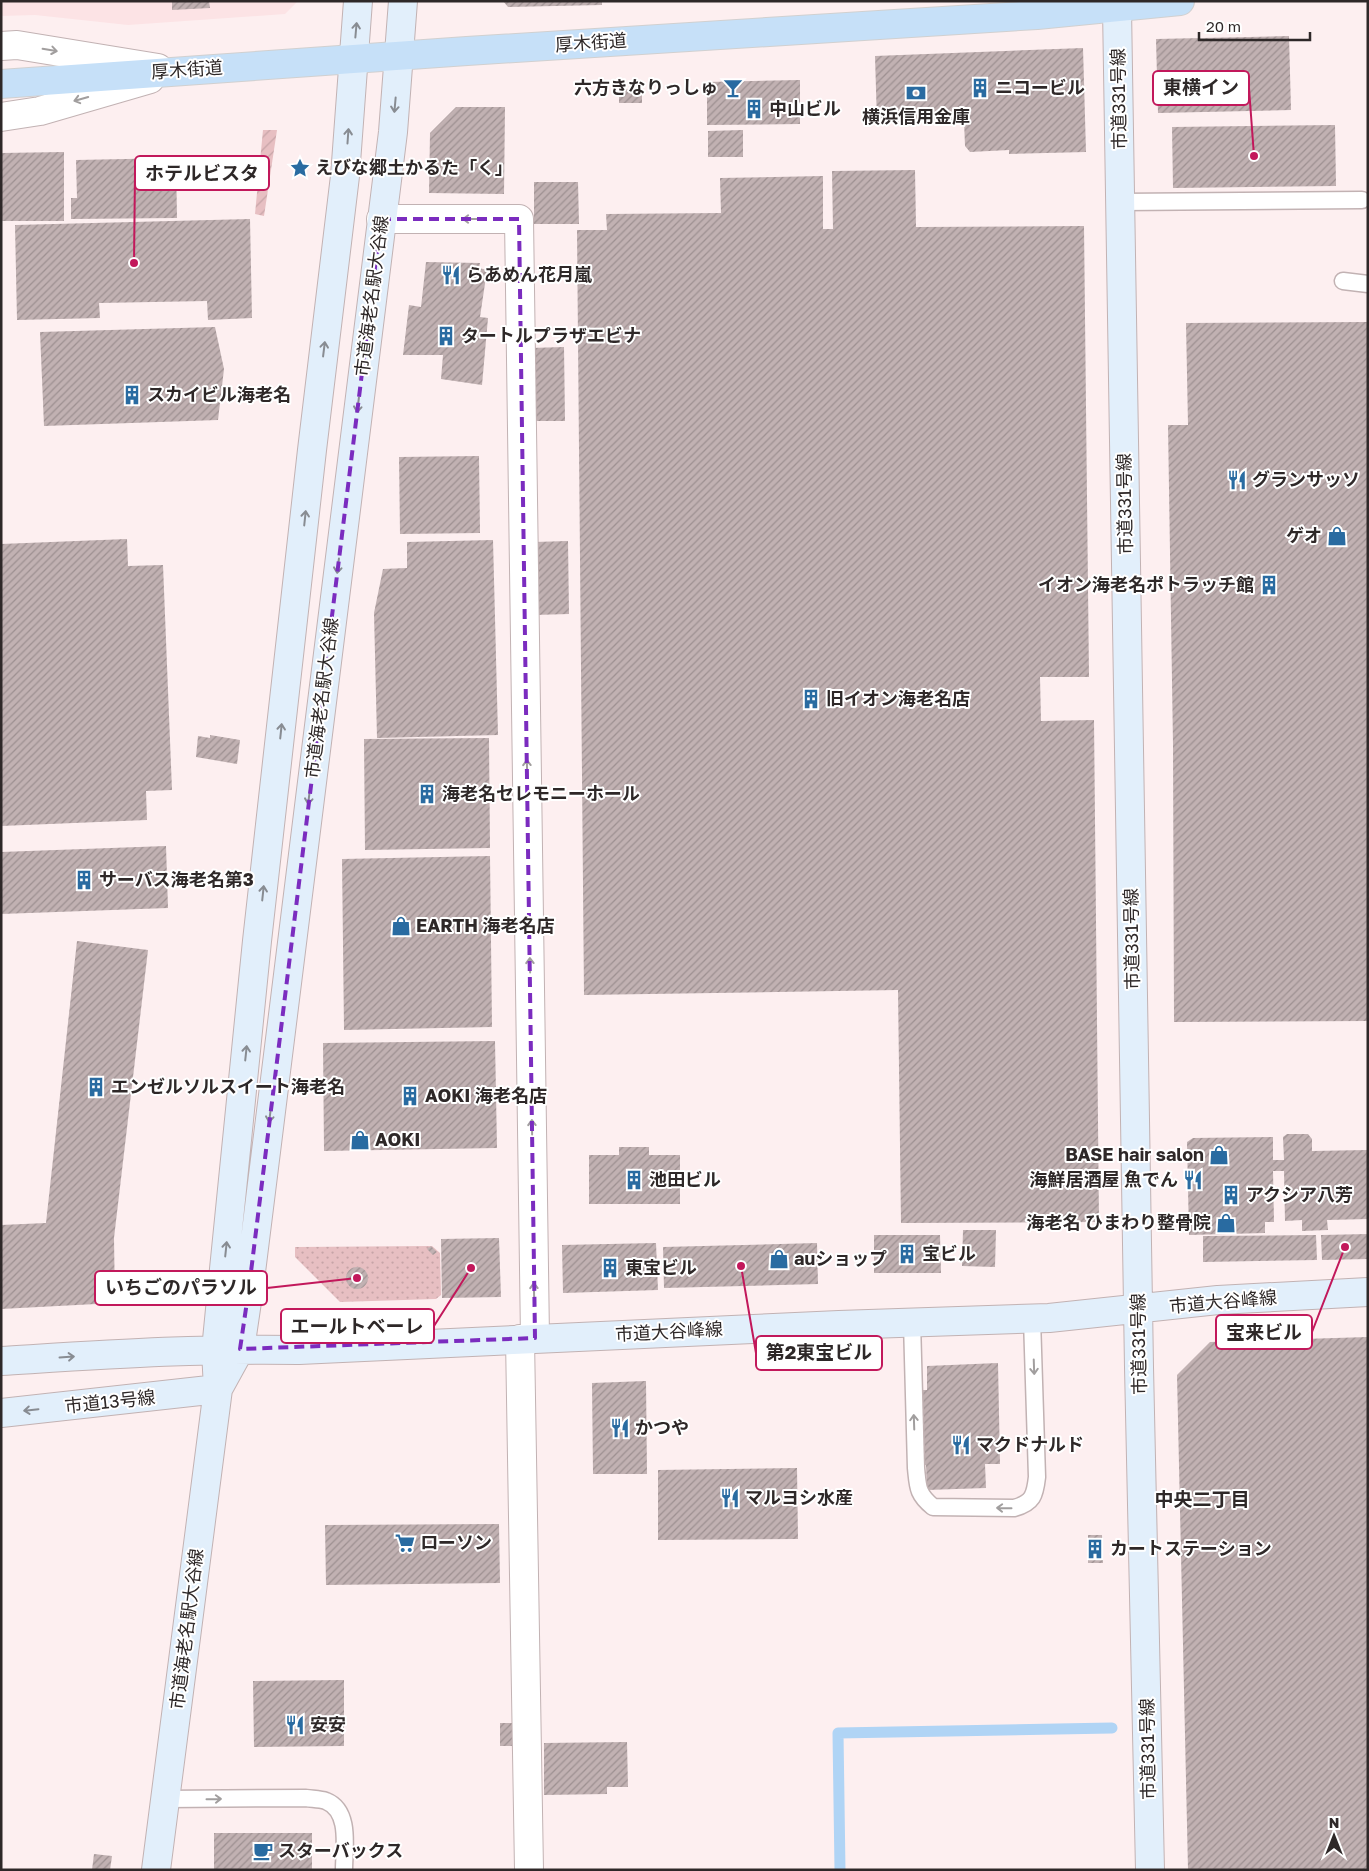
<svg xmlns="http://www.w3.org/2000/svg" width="1369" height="1871" font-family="'Golos Text','Noto Sans JP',sans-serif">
<defs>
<pattern id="park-dots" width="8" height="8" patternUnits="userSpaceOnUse" patternTransform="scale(1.25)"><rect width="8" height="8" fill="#e7bfc2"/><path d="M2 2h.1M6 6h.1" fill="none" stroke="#c6a4a7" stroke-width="1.8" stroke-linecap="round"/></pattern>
<pattern id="garden-furrows" width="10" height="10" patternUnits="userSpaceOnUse" patternTransform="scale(1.25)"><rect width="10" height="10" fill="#e7bfc2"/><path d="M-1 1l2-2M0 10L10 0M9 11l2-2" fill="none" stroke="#c6a4a7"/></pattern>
<pattern id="building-hatch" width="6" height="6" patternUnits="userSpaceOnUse" patternTransform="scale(1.25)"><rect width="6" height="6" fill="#c1b1b2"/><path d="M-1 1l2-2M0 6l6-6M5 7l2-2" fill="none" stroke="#9d9091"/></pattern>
</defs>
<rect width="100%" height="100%" fill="#fdeff0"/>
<path fill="#fce3e5" d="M1,1h297l-13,13 -157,11 -93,-10 -34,1z"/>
<path fill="url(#park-dots)" d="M432,1246l8,7 1,42 -5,4 -96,3 -45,-45v-10z"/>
<path fill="url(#garden-furrows)" d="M263,130h14l-13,86 -9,-2z"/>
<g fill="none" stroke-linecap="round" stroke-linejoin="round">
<path stroke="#b0d4f5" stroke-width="11" d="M840,1870l-2,-137 274,-5"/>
</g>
<path fill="url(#building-hatch)" d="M172,1h37l1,7 -38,2z
M503,1h99v4l-94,2z
M1289,36l2,74 -133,3 -2,-74z
M1083,48l3,104 -77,2v-4l-39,2 -5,-6 -1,-26 -87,3 -2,-67z
M800,80v44l-93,1v-43z
M619,89h23v14h-23z
M456,107h49l-1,87 -75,-1 1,-60z
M1335,125l1,61 -163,2 -1,-61z
M743,130v27h-35v-26z
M64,152v69h-63v-68z
M176,158l1,60 -106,1v-21h6l-1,-38z
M915,170l1,57 168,-1 5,451h-49l1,44 53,-1 5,502 -198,1 -3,-233 -314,5 -7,-765h30l-1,-16 115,-1 -1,-35 103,-2v53h10l-1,-58z
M534,182h44l1,42h-45z
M250,219l2,99 -44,2 -1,-19 -108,2 1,15 -83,2 -2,-95z
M426,262l54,1 -1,5 8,2 -7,47 8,1 -6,67 -41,-6 2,-24h-40l6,-50 12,2z
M1368,322v699l-194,1 -1,-278 -5,-319h20l-2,-102z
M215,327l9,42 -6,51 -174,6 -4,-94z
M564,347l1,74h-35v-73z
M479,456l1,77 -80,1 -1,-77z
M127,539l1,27 35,-1 9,225 -26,1 1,29 -146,6v-282z
M493,540l5,195 -121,3 -3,-125 9,-44 24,-1v-26z
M568,541l1,73 -35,1v-73z
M210,735l30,5 -3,24 -41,-7 2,-21 12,2z
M489,738l1,110 -125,2 -1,-111z
M166,846l2,62 -167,6v-62z
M490,856l2,171 -148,3 -2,-171z
M77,941l71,9 -34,288 1,65 -114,6v-84l45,-2z
M495,1041l2,107 -173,3 -1,-108z
M1287,1134h21l4,5v12l56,-1v69l-41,1 1,10 -26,1v-11l-17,1 -1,-50h-11l1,51h-9v11l-76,2 -2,-93 6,-4 80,-1v23h11l-1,-23z
M619,1147h30v8h31v49h-91v-49h30z
M963,1230h33l-1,37 -33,-1z
M1368,1234v25l-46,1 -1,-25z
M874,1235h66l1,38h-67z
M1316,1235l1,25 -114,2v-26z
M499,1238l2,59 -59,1 -1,-59z
M656,1243l2,47 -95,3 -1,-48z
M817,1243l1,41 -154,4 -1,-41z
M431,1246l6,6 -4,3 -6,-6z
M346 1278a11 11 0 1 1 22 0a11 11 0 1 1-22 0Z
M1368,1337v533h-180l-11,-495 33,-33z
M998,1363l2,101h-15l1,24 -59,2 -1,-25h-3l-2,-75h6v-24z
M646,1381l1,93h-54l-1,-91z
M797,1468l1,71 -140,1v-70z
M499,1524l1,59 -174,2 -1,-60z
M1088,1535h14l1,28h-15z
M344,1680v66l-90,1 -1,-66z
M500,1723h18v23h-18z
M627,1742l1,45h-21v7l-63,1v-52z
M214,1833h98v37h-98z
M94,1854l18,2 -2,14h-18z"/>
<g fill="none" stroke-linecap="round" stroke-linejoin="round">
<defs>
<path id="lane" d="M1121,202l241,-2
M1343,281l25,3
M912,1322l4,146c2,19 1,26 17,39l81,1c19,-5 21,-13 23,-31l-5,-158
M165,1799l141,-1c6,1 14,1 20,3 25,10 18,47 18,69"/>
<path id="street" d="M1,46l16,-1 141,23
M1,117l39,-6 110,-32
M381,219h138l16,1119
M520,1339l9,531"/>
<path id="secondary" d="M1117,8l22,1359 11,503
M1,1361c99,-6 198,-13 298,-11l540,-25 210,-7 169,-18 150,-8
M218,1389l22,-40 9,-61 144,-1156 10,-131
M1,1413l217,-24
M156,1870l62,-481 -2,-39 6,-61 35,-348 55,-491 33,-274 13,-175"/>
<path id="primary" d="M1,84l466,-33 570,-36 143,-14"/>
</defs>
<use href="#lane" stroke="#c2b2b3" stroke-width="19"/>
<use href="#street" stroke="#c2b2b3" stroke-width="30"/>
<use href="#secondary" stroke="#c2b2b3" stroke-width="30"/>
<use href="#primary" stroke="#d1d0d0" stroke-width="30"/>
<use href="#lane" stroke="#fff" stroke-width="16"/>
<use href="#street" stroke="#fff" stroke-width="28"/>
<use href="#secondary" stroke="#e2effb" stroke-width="28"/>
<use href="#primary" stroke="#c6e0f8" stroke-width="28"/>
</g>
<defs><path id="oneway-shaft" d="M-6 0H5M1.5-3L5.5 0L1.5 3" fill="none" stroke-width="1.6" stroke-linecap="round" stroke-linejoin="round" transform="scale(1.25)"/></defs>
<g stroke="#888c92">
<use href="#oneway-shaft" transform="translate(356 30) rotate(-85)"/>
<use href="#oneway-shaft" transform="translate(395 105) rotate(95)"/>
<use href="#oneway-shaft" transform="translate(348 136) rotate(-86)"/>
<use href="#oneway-shaft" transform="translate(324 349) rotate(-83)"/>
<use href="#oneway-shaft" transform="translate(358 405) rotate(97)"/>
<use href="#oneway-shaft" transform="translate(305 518) rotate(-84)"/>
<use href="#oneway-shaft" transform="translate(338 566) rotate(97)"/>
<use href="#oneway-shaft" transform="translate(281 731) rotate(-84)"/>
<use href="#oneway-shaft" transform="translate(309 797) rotate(97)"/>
<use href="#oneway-shaft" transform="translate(263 893) rotate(-84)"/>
<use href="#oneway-shaft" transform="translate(246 1053) rotate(-84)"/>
<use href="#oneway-shaft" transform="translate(270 1115) rotate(97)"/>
<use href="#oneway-shaft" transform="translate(226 1249) rotate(-84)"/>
<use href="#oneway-shaft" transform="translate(67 1357) rotate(-4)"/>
<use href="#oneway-shaft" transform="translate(31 1410) rotate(174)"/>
</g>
<g stroke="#a19e9e">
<use href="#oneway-shaft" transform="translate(50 50) rotate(9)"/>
<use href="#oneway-shaft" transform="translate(81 99) rotate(164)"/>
<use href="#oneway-shaft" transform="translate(470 219) rotate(180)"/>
<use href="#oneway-shaft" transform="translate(527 767) rotate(-91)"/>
<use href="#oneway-shaft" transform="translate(530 965) rotate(-91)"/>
<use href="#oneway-shaft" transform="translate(532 1127) rotate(-91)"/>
<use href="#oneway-shaft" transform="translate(534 1290) rotate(-91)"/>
<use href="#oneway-shaft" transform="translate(1034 1367) rotate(88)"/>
<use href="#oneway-shaft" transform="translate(914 1422) rotate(-92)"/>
<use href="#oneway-shaft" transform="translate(1004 1508) rotate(-179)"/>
<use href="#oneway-shaft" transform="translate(214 1799) rotate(-1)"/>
</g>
<path fill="none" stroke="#7b2cbf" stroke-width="4" stroke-dasharray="10 6" stroke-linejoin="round" d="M381,219h138l16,1119 -295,11 9,-61z"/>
<defs>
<symbol id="bar-bare" viewBox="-9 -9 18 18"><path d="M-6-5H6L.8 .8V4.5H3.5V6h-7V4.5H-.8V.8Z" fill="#296ba1" stroke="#fff" stroke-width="2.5" paint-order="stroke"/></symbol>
<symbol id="building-bare" viewBox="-9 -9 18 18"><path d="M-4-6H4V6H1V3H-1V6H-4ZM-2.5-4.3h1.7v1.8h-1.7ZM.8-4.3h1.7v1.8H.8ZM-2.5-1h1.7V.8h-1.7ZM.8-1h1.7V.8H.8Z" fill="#296ba1" stroke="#fff" stroke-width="2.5" paint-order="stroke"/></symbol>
<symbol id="bank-bare" viewBox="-9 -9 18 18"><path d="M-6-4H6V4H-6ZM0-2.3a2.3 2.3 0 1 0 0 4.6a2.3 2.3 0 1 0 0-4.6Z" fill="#296ba1" stroke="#fff" stroke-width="2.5" paint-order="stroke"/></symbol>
<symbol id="sight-bare" viewBox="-9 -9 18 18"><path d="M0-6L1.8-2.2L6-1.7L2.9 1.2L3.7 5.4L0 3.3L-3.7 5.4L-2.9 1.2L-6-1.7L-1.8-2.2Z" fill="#296ba1" stroke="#fff" stroke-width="2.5" paint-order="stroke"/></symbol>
<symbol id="restaurant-bare" viewBox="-9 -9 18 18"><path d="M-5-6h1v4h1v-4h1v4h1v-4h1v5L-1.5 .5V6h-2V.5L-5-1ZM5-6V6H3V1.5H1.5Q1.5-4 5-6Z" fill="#296ba1" stroke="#fff" stroke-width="2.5" paint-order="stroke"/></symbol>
<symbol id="shop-bare" viewBox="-9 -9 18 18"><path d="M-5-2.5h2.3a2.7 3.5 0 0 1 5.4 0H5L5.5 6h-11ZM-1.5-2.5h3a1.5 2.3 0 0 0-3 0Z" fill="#296ba1" stroke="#fff" stroke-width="2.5" paint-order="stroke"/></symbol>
<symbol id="supermarket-bare" viewBox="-9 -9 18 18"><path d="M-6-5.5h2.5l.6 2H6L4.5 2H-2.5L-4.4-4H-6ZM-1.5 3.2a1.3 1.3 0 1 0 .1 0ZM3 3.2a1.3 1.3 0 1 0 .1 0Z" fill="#296ba1" stroke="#fff" stroke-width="2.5" paint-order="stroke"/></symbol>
<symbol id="cafe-bare" viewBox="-9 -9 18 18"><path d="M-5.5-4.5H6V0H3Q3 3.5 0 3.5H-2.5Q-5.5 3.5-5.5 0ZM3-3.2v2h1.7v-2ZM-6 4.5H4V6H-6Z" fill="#296ba1" stroke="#fff" stroke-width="2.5" paint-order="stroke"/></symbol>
</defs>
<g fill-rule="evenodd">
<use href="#bar-bare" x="719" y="74" width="28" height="28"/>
<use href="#building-bare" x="966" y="74" width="28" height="28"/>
<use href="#bank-bare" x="902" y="79" width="28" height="28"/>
<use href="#building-bare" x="740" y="95" width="28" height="28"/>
<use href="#sight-bare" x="286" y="154" width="28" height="28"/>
<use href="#restaurant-bare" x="437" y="261" width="28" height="28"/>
<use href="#building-bare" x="432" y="322" width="28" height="28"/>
<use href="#building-bare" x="118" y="381" width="28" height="28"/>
<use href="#restaurant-bare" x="1223" y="466" width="28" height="28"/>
<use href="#shop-bare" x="1323" y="522" width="28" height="28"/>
<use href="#building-bare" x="1255" y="571" width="28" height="28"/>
<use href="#building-bare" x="797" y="685" width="28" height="28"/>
<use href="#building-bare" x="413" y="780" width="28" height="28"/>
<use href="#building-bare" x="70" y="866" width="28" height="28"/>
<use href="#shop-bare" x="387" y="912" width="28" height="28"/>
<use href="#building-bare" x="82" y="1073" width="28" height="28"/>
<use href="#building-bare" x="396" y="1082" width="28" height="28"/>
<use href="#shop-bare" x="346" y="1126" width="28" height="28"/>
<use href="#shop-bare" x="1205" y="1141" width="28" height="28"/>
<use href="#building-bare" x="620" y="1166" width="28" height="28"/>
<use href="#restaurant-bare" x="1179" y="1166" width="28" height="28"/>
<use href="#building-bare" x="1217" y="1181" width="28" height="28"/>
<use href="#shop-bare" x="1212" y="1209" width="28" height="28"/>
<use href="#building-bare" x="893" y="1240" width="28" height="28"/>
<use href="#shop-bare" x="765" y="1245" width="28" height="28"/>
<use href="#building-bare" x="596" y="1254" width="28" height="28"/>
<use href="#restaurant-bare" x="606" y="1414" width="28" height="28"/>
<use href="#restaurant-bare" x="947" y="1431" width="28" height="28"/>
<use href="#restaurant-bare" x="716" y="1484" width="28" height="28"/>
<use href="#supermarket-bare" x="391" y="1529" width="28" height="28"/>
<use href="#building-bare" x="1081" y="1535" width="28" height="28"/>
<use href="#restaurant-bare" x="281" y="1711" width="28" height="28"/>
<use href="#cafe-bare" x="249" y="1837" width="28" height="28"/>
</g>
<g text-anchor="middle" stroke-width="4" stroke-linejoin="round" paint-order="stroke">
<g font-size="18" fill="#2e2828" stroke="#fff">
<text transform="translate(591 43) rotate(-4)" y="6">厚木街道</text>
<text transform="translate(187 70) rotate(-4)" y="6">厚木街道</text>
<text transform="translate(1119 99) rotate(-91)" y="6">市道331号線</text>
<text transform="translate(372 296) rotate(-83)" y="6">市道海老名駅大谷線</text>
<text transform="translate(1125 504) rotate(-91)" y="6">市道331号線</text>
<text transform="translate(322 698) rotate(-83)" y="6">市道海老名駅大谷線</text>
<text transform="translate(1132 939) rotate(-91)" y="6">市道331号線</text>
<text transform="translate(1223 1302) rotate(-5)" y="6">市道大谷峰線</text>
<text transform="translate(669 1332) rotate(-3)" y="6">市道大谷峰線</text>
<text transform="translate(1139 1344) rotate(-91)" y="6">市道331号線</text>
<text transform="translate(110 1402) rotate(-6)" y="6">市道13号線</text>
<text transform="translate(187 1629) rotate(-83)" y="6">市道海老名駅大谷線</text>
<text transform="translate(1148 1749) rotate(-91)" y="6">市道331号線</text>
</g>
<g font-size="18" font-weight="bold" fill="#2e2828" stroke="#fff" text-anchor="start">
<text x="718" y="94" text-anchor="end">六方きなりっしゅ</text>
<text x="995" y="94">ニコービル</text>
<text x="769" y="115">中山ビル</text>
<text x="916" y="123" text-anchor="middle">横浜信用金庫</text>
<text x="315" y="174">えびな郷土かるた「く」</text>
<text x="466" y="281">らあめん花月嵐</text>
<text x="461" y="342">タートルプラザエビナ</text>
<text x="147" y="401">スカイビル海老名</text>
<text x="1252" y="486">グランサッソ</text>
<text x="1322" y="542" text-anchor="end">ゲオ</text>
<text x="1254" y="591" text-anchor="end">イオン海老名ポトラッチ館</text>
<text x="826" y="705">旧イオン海老名店</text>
<text x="442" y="800">海老名セレモニーホール</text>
<text x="99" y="886">サーバス海老名第3</text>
<text x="416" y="932">EARTH 海老名店</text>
<text x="111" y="1093">エンゼルソルスイート海老名</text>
<text x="425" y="1102">AOKI 海老名店</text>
<text x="375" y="1146">AOKI</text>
<text x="1204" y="1161" text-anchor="end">BASE hair salon</text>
<text x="649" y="1186">池田ビル</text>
<text x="1178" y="1186" text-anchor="end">海鮮居酒屋 魚でん</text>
<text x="1246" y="1201">アクシア八芳</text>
<text x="1211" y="1229" text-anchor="end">海老名 ひまわり整骨院</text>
<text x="922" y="1260">宝ビル</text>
<text x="794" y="1265">auショップ</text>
<text x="625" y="1274">東宝ビル</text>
<text x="635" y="1434">かつや</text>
<text x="976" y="1451">マクドナルド</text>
<text x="745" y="1504">マルヨシ水産</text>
<text x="420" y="1549">ローソン</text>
<text x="1110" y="1555">カートステーション</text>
<text x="310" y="1731">安安</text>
<text x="278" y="1857">スターバックス</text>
</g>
<g font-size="19" font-weight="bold" fill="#2e2828" stroke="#fff">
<text x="1202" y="1506">中央二丁目</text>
</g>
</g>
<path fill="none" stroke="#c2185b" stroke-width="2" d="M1254 156L1249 88M134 263L135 173M357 1278L267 1288M471 1268L434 1326M1345 1247L1312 1332M741 1266L756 1353"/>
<g fill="#c2185b" stroke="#fff" stroke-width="2">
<circle cx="1254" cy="156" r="5"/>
<circle cx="134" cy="263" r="5"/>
<circle cx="357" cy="1278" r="5"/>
<circle cx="471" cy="1268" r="5"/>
<circle cx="1345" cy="1247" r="5"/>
<circle cx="741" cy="1266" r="5"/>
</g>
<g fill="#fff" stroke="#c2185b" stroke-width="2">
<rect x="1153" y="71" width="96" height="34" rx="5"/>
<rect x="135" y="156" width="134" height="34" rx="5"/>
<rect x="95" y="1271" width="172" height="34" rx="5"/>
<rect x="281" y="1309" width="153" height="34" rx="5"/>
<rect x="1216" y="1315" width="96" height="34" rx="5"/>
<rect x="756" y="1336" width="126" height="34" rx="5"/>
</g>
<g font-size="19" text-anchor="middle" font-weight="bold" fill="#2e2828">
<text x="1201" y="94">東横イン</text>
<text x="202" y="180">ホテルビスタ</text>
<text x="181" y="1294">いちごのパラソル</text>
<text x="357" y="1333">エールトベーレ</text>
<text x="1264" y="1339">宝来ビル</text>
<text x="819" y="1359">第2東宝ビル</text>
</g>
<rect width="1369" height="1871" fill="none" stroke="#2e2828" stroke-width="5"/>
<g transform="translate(1334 1836)" stroke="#ffffff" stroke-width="4" paint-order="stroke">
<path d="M0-4L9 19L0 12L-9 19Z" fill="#2e2828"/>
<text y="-8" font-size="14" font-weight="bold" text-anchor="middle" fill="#2e2828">N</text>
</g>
<path d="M1199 32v8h111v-8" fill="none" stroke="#2e2828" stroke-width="2.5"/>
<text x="1206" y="32" font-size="15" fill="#2e2828" stroke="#ffffff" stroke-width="4" paint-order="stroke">20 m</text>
</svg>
